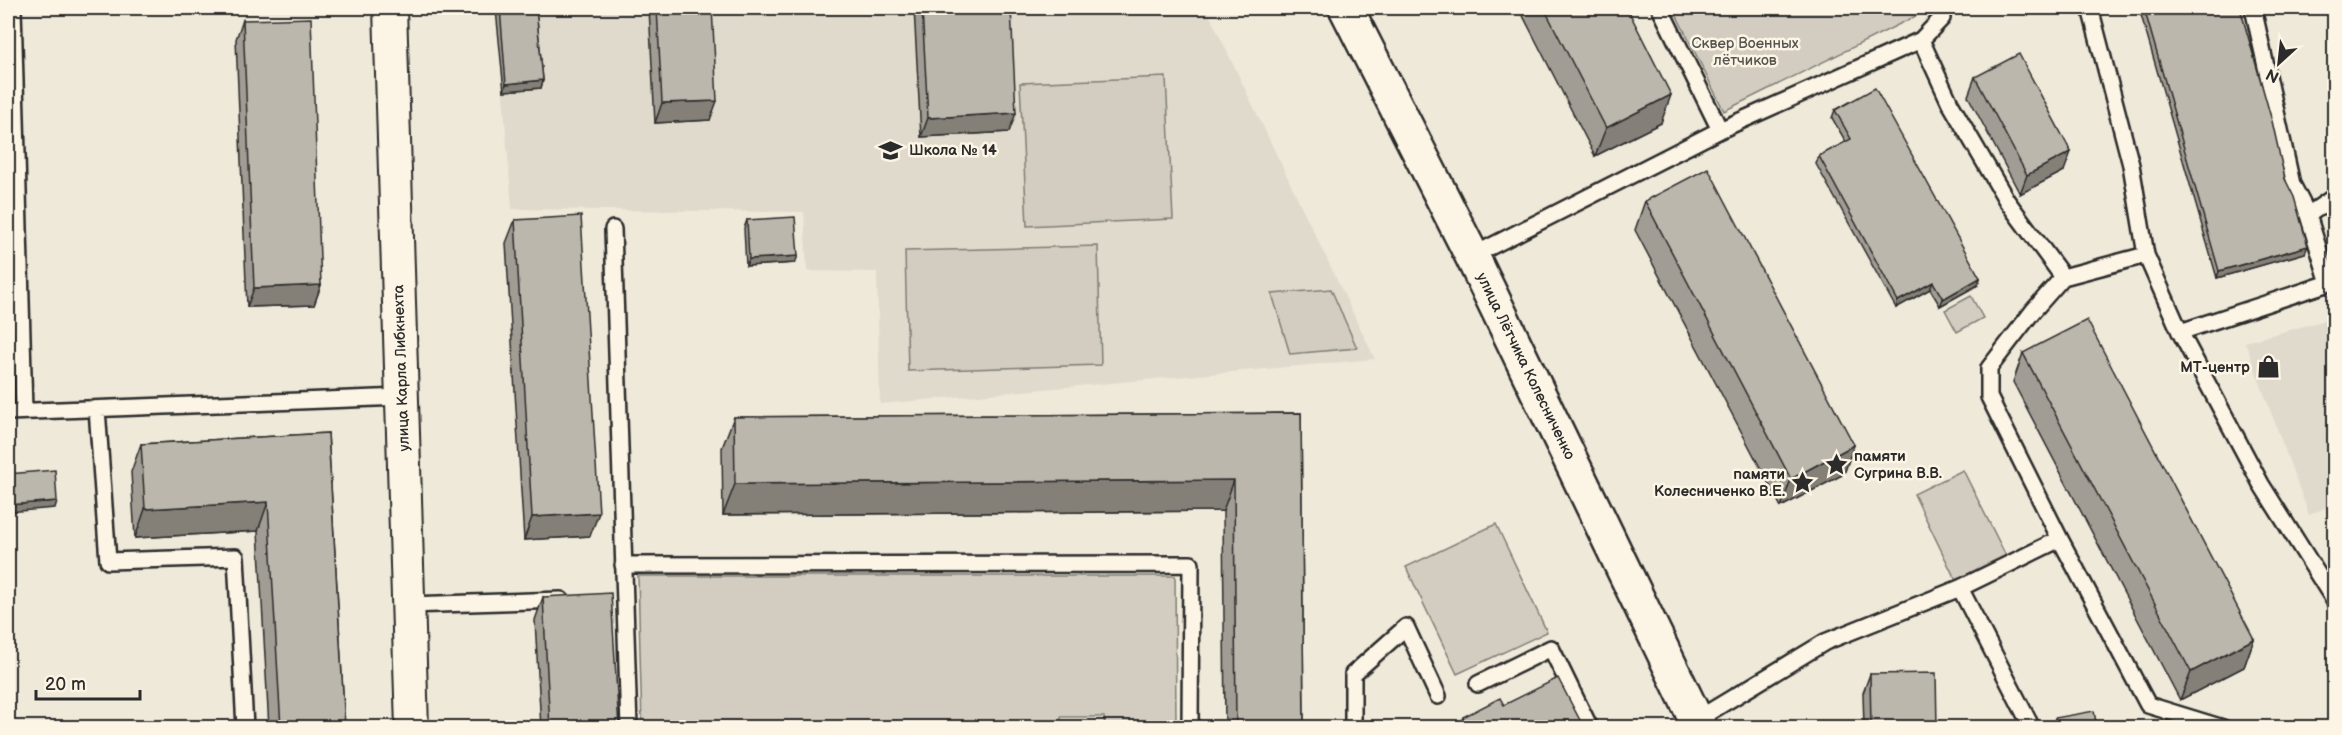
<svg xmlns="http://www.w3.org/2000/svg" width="2342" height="735" font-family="'Balsamiq Sans',sans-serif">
<rect width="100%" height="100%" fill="#efe9da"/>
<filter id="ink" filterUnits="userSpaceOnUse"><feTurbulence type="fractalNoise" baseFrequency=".0167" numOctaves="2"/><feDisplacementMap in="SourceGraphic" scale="12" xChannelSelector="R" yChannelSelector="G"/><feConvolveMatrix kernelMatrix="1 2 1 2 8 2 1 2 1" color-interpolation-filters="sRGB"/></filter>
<g filter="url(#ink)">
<path fill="#e0dacc" d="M496,8h710l169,351 -495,45 -3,-132 -70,-1 -3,-59 -292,-3z
M2334,318v186l-25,11 -64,-173z"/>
<path fill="#d2cdc0" stroke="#7e7c76" stroke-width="1.5" d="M1673,8h255v2l-204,101z
M1166,77l7,142 -146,7 -7,-143z
M1098,246l3,119 -193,6 -3,-120z
M1331,289l26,59 -67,6 -18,-60z
M1971,296l12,22 -26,14 -12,-22z
M1963,470l44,88 -50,25 -43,-89z
M1496,524l51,108 -90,42 -51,-107z
M638,576h537l1,151h-71l-1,-10h-43v11l-419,-1z"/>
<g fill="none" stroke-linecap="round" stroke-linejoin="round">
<defs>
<path id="lane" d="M13,8l11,403
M2090,8l41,157 15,90 34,77 81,152 73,116
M1921,40l29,63 57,98 56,76 83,-22
M1720,130l201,-90 21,-22 -3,-10
M2308,215l26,-18
M613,229l16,499
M1472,256l248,-126 -60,-122
M2063,277l-30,34 -44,57v29l71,142 88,166 75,23
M2180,332l149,-49 -21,-68 -16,-31 -39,-176
M97,409l11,152 128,-4 9,171
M8,412l394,-15
M623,565l568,-1 -1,164
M1960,588l100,-49
M408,605l153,-5
M1478,684l73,-36 39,80
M1696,720l129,-78 135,-54 72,140
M1353,728v-54l53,-47 32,69"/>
<path id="street" d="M390,8l22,720"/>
<path id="secondary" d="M1346,8l126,248 228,472"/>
</defs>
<use href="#lane" stroke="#2b2b2b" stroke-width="20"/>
<use href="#street" stroke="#2b2b2b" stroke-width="36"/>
<use href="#secondary" stroke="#2b2b2b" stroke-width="38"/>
<use href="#lane" stroke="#fcf5e5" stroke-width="15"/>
<use href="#street" stroke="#fcf5e5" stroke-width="32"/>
<use href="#secondary" stroke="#fcf5e5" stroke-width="33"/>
</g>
<path fill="#a29d94" stroke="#2b2b2b" stroke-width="1.5" d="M497,8h39l7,72 -2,8 -37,3 -8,-81z
M649,8h63l-2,112 -55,3z
M914,8h97l-2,124 -88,5z
M1519,8h113l-2,5 31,110 -66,33z
M2139,8h101l65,245 -88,25z
M243,20l78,265 -7,20 -67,2 -11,-268z
M1975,77l89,94 -44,23 -52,-98z
M1835,110l145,168 -2,7 -38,21 -10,-17 -34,19 -80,-144 3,-8 27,-14 -14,-24z
M1645,201l209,244 -10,29 -63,33 -146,-277z
M515,220l75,316 -66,4 -18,-297z
M747,220l48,43 -49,3 -2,-38z
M2023,353l231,286 -10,28 -64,33 -167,-318z
M1301,413l3,315h-79l-2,-217 -500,4 -1,-67 12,-31z
M328,433l17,295h-76l-11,-197 -123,7 -4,-66 10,-28z
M543,597l76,131h-78l-6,-108z
M1870,674l67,54h-73l-1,-35z
M1504,705l80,23h-125l4,-11z
M2055,718l42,10h-44v-3z"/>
<path fill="#848078" stroke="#2b2b2b" stroke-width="1.5" d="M543,80l-2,8 -37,3 2,-7z
M1671,95l-10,28 -66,33 11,-28z
M717,101l-7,19 -55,3 7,-20z
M1016,113l-7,19 -88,5 7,-19z
M2071,152l-7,19 -44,23 7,-19z
M2308,246l-3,7 -88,25 2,-7z
M798,256l-3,7 -49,3 3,-7z
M1980,278l-2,7 -38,21 3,-7z
M1933,282l-3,7 -34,19 2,-7z
M321,285l-7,20 -67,2 7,-19z
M1854,445l-10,29 -63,33 10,-28z
M1234,480l-11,31 -500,4 12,-31z
M57,501l-2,7 -47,4v-7z
M268,502l-10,29 -123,7 10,-29z
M599,513l-9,23 -66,4 8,-23z
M2254,639l-10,28 -64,33 11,-28z"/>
<path fill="#bcb7ac" stroke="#2b2b2b" stroke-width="1.5" d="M500,8h36l7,72 -37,4z
M657,8h55l5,93 -55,2z
M922,8h89l5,105 -88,5z
M1544,8h83l44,87 -65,33z
M2144,8h96l32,113 13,58 9,18 14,49 -89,25z
M311,18l10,267 -67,3 -11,-268z
M2019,54l52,98 -44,23 -52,-98z
M1875,88l105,190 -37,21 -10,-17 -35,19 -79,-145 32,-17 -16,-29z
M1708,168l146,277 -63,34 -146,-278z
M581,216l18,297 -67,4 -17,-297z
M795,217l3,39 -49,3 -2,-39z
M2087,320l167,319 -63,33 -168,-319z
M1301,413l3,315h-68l-2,-248 -499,4 -1,-67z
M328,433l17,295h-64l-13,-226 -123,7 -4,-65z
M55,470l2,31 -49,4v-31z
M611,593l8,135h-69l-7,-131z
M1936,673l1,55h-66l-1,-54z
M1558,678l26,50h-116l-5,-11 37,-19 4,7z
M2094,711l3,17h-40l-2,-10z"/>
</g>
<defs>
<symbol id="school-bare" viewBox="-9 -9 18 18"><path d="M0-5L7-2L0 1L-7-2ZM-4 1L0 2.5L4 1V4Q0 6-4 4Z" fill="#2b2b2b" stroke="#fcf5e5" stroke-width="2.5" paint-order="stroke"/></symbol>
<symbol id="shop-bare" viewBox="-9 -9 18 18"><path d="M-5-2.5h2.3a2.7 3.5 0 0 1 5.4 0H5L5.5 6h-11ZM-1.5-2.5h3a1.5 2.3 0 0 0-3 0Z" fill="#2b2b2b" stroke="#fcf5e5" stroke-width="2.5" paint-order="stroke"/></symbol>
<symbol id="sight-bare" viewBox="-9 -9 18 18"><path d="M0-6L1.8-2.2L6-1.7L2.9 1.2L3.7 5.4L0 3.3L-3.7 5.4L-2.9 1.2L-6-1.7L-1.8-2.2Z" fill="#2b2b2b" stroke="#fcf5e5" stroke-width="2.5" paint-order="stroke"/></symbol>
</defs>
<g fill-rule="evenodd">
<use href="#school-bare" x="874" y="134" width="33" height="33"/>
<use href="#shop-bare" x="2252" y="350" width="33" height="33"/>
<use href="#sight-bare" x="1820" y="448" width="33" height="33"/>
<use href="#sight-bare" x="1786" y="466" width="33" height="33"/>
</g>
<g text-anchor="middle" stroke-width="5" stroke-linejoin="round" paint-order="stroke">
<g font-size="15" fill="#555450" stroke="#fcf5e5">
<text x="1745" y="48">Сквер Военных<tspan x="1745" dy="17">лётчиков</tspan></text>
</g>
<g font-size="15" font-weight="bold" fill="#2b2b2b" stroke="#fcf5e5" text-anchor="start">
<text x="909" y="155">Школа № 14</text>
<text x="2250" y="372" text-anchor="end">МТ-центр</text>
<text x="1854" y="461">памяти<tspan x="1854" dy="17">Сугрина В.В.</tspan></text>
<text x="1785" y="479" text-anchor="end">памяти<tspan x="1785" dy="17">Колесниченко В.Е.</tspan></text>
</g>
<g font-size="15" fill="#2b2b2b" stroke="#fcf5e5">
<text transform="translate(1526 366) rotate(64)" y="5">улица Лётчика Колесниченко</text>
<text transform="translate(401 368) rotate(-92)" y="5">улица Карла Либкнехта</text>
</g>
</g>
<rect width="2342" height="735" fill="none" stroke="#fcf5e5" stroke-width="30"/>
<rect x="15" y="15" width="2312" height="705" fill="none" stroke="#2b2b2b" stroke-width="2" filter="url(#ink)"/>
<g transform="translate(2279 63) rotate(207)" stroke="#fcf5e5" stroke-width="4.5" paint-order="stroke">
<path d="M0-4.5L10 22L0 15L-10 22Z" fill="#2b2b2b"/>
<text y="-9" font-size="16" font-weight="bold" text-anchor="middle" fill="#2b2b2b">N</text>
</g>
<path d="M36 690v9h104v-9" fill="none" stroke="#2b2b2b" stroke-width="3"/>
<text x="45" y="690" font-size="18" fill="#2b2b2b" stroke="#fcf5e5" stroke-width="4.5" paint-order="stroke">20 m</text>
</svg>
